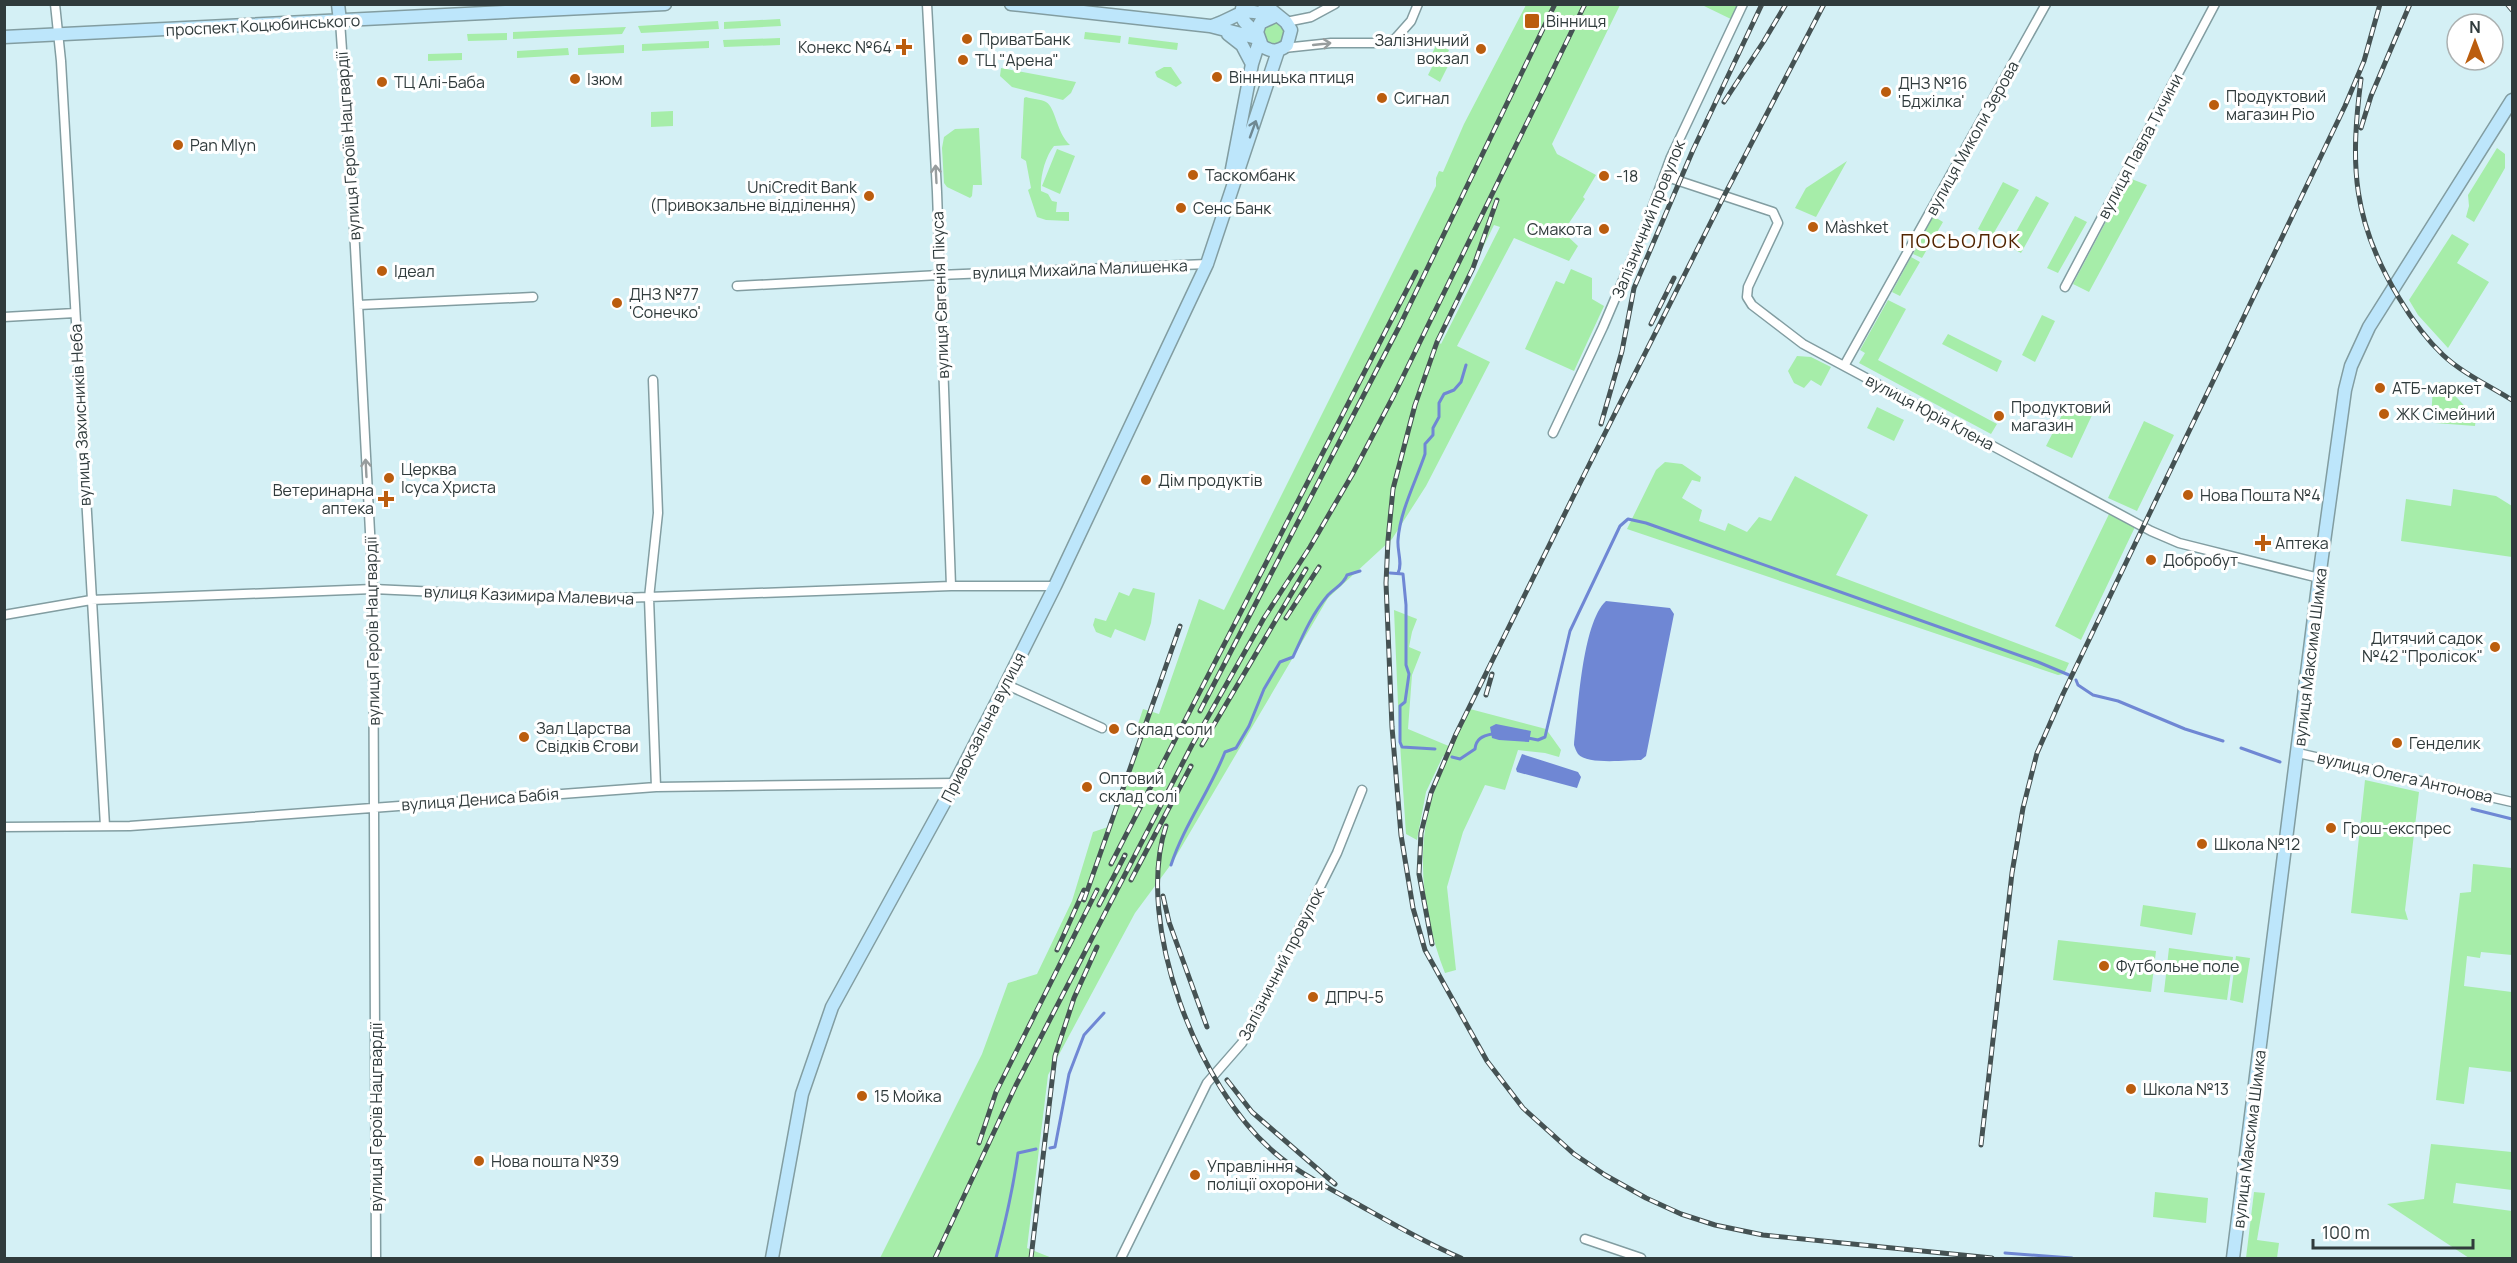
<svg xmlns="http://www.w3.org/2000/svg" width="2517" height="1263" font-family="Manrope,sans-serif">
<rect width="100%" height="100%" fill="#d4f0f5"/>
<path fill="#a6eda9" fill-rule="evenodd" d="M1526,5h94l-68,139 5,10 39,21 -13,22 2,2 -22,33 15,14 -9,15 -55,-23 -57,108 33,16 -64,124 -34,53 -64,59 -156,265 -37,50 -87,162 -21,173 25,10h-172l102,-204 26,-71 29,-9 35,-73 21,-69 15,-5 9,-29 29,-67 -9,-4 6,-18 16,5 40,-115 25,11 212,-424v-8l3,-7 4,1 21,-48zM1494,225l6,2 -59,117 -4,-3z
M1702,5h41l-8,16z
M780,19l1,7 -57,3v-7z
M718,21l1,8 -78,4 -3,-7z
M1263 34a11 11 0 1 1 22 0a11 11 0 1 1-22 0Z
M626,27l-4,7 -109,5v-7z
M1085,32l36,4 -1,7 -36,-4z
M507,33v7l-39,1 -1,-7z
M1129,37l49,6 -1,7 -49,-6z
M780,38v7l-56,2 -1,-7z
M709,41v7l-67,3v-7z
M1437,44l12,6 -4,9 4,5 -9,18 -12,-7 4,-8 -4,-6z
M624,45v8l-46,2v-7z
M568,48l1,7 -52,3v-7z
M462,53v7l-34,1v-7z
M1164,67h7l11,16 -6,4 -19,-10 -2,-5z
M1001,68l75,14 -5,11 -8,7 -51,-13 -12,-11z
M1026,97c6,2 15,2 20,5 10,6 10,30 24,43l-16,1c-9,11 -14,31 -13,45l7,3 4,7 5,1 -1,10h13v9l-23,-1 -9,-3 -9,-27 3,-2 -5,-27 -5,-3 3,-60z
M673,111v15l-22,1v-15z
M979,128l3,57h-9l-1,11 -2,2 -23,-11 -3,-4 -2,-35 2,-11 11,-8z
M2497,148l8,6v14l-31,54 -8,-5 3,-11 -1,-11z
M1057,149l18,7 -15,38 -18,-8z
M1847,161l-31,56 -21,-9 11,-20z
M2129,178l18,7 -58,107 -16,-8z
M2003,182l16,8 -27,46 -14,-7z
M2036,196l13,7 -28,50 -13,-7z
M1933,216l10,6 -21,36 -9,-4z
M2075,216l12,6 -29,51 -11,-5z
M2452,234l17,10 -12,19 32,19 -41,66 -30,-33 -9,-15z
M1911,257l9,5 -20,34 -8,-4z
M1571,269l21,9v21l12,7 -30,65 -49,-22 31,-68 8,3z
M1888,300l18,9 -28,51 119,64 -6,10 -132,-71 6,-10 -5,-3z
M2042,315l13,6 -20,41 -13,-7z
M1948,334l54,27 -5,11 -55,-28z
M1797,356l14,1 20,10 -10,19 -10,-6 -7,8 -10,-5 -6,-12z
M2438,382l5,1 33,35 -1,8 -40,-3 -4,-4 2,-33z
M2069,401l24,12 -21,45 -26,-12z
M1877,407l27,13 -10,21 -27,-13z
M2144,421l30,14 -37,76 -29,-13z
M1665,462l17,2 19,13 -1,5 -8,-2 -10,18 20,12 -3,11 26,10 3,-8 19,9 12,-15 12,4 24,-45 73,39 -32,60 233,88 -5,11 -6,1 -431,-146 29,-59z
M2453,489l43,7 16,10v51l-111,-16 5,-42 45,7z
M2109,514l26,13 -54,113 -26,-14z
M1133,588l22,5 -4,30 -6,18 -30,-12 -4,9 -15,-6 -3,-7 2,-7 11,3 13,-29 10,4z
M1394,610l23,9 -5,13 -3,15 12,5 -9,23 -4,54 43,18 19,-38 76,20 15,21 -2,7 -14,-4 -27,-3 -13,40 -20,-5 -22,47 -16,55 9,83 -11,3c-22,-56 -31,-123 -11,-181 4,-11 9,-22 14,-34l-5,-2 -17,36 -9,48 -11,-6 -7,-106z
M2365,780l54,12 -14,118 3,10 -57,-7z
M2473,864l39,4v87l-31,-3 -1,6 -13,-2 -3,30 48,6v80l-43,-5 -5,37 -28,-4 24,-207 11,-1z
M2143,905l53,8 -4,22 -52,-9z
M2058,940l98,11 -5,41 -98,-12z
M2169,948l64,9 -6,43 -63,-8z
M2236,956l14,2 -7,45 -13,-3z
M2431,1144l81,8v38l-56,-7 -3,20 59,8v47h-43l-82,-54 37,-5z
M2155,1192l53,6 -2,25 -53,-6z
M2254,1192l11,1 -8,47 22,3 -2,15h-31z"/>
<path fill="#6f87d4" d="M1606,601l64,7 4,6 -28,142 -5,4c-14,0 -54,5 -63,-6 -2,-3 -3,-6 -4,-9 4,-34 8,-122 32,-144z
M1496,724l35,7 -2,11 -30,-2 -7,-2 -2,-11z
M1522,754l56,18 3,5 -4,11 -60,-16 -1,-3z"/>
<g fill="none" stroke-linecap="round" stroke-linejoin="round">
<path stroke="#6f87d4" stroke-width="3" d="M1390,573l13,1 3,31v60l3,9 -4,28 -5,4v36l2,5 33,2
M1398,573c5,-9 -1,-22 0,-33 2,-29 18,-59 27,-86v-10l8,-9v-7l6,-11v-14l5,-9 10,-4 7,-8 5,-17
M2076,680l2,5 15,10 25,6 67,28 38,12
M1528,738l10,2 7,-3 25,-106 50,-105 8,-7 18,4 392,139 31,13
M2241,748l39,14
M1452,757l8,2 15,-10c1,-10 7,-13 17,-15
M2472,809l40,10
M1171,865c13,-40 39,-74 54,-113l11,-4 13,-22 15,-37 16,-27 13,-5c10,-22 19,-43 35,-62 7,-7 16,-11 19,-20l13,-4
M1050,1148l5,-1 14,-73 15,-39 20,-22
M2005,1253l67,5
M996,1258c9,-34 17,-69 22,-105l18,-4"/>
<defs>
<path id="street" d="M55,4l6,57 44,765
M927,4l10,188 14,394
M340,21l13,188 20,380 3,669
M1286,22l25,-5 24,-13
M1284,48l47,-5h42l22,-4 16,-18 7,-17
M1664,176l109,36 5,11 -30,64 -1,10 5,8 51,39 348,187 28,12 140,35
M737,286l202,-11 268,-11
M2065,287l150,-283
M358,305l175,-8
M4,317l71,-4
M1844,366l202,-362
M653,380l5,133 -9,85 7,189
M1553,433l50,-106 40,-94 28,-76 72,-153
M4,615l87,-15 282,-11 221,10 357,-13h104
M1005,684l97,44
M2298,753l214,49
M4,827l126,-1 526,-39 299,-4
M1585,1239l56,19
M1121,1258l86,-175 35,-40 95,-190 25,-63"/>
<path id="secondary" d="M338,4l2,17
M1011,4l199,22 47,12
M1264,4l22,18 5,8 -4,15c-8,7 -16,7 -25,1l-5,-14 3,-9 13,-6
M1243,5c-5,14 3,20 14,27
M1212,26c30,-10 27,-21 61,-9
M1228,34l14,11 10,19
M4,37l661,-33
M1232,169l20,-105 7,-22
M772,1258l30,-164 30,-87 123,-224 47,-91 53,-106 152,-322 71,-213
M2233,1258l86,-680 26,-188 6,-24 18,-39 143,-227"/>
</defs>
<use href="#street" stroke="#829da1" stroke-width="11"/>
<use href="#secondary" stroke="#829da1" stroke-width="15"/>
<use href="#street" stroke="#fff" stroke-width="8"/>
<use href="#secondary" stroke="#bde6fb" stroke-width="12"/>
<defs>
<path id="rail" d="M2507,4l5,6
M2361,79c-11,86 -9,142 38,219 12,20 27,41 44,57 19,18 47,31 69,45
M1724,102l40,-61 22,-37
M2361,128l10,-32 39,-92
M1497,200l-24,68 -36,74 -22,63 -22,84 -5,51 -2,43 6,144 9,108 12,73 12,42 62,111 36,47 51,46 31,21 41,23 35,16 34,11 48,10 229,23
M1651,324l23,-46
M1601,424l21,-73 12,-63 59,-138 69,-146
M1286,618l33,-51
M1486,695l6,-21
M1200,711l200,-386 155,-321
M1202,745l104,-176
M1166,826c-32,98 32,262 109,327 23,20 51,33 77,48 36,20 71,41 109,57
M1111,864l305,-592
M1131,880l60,-114
M1163,896l6,26 38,105
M1084,900l96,-274
M1099,905l26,-50
M1432,944l-13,-70 2,-41 10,-40 25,-59 123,-249 145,-289 100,-192
M1057,950l27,-60
M1227,1080l25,32 83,72
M979,1143l17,-51 101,-202
M1981,1145l31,-272 11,-65 14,-55 26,-59 282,-588 19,-45 16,-57
M935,1258l81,-173 176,-340 72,-127 46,-71 42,-72 42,-80 191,-391
M1031,1258l24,-202 19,-58 23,-51"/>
</defs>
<use href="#rail" stroke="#455253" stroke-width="5"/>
<use href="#rail" stroke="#fff" stroke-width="3" stroke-dasharray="9" stroke-linecap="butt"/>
</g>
<defs><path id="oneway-shaft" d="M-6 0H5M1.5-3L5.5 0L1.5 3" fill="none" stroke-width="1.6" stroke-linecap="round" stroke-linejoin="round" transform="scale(1.5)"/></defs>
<g stroke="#989d9e">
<use href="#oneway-shaft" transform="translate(1322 44) rotate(-6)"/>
<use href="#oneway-shaft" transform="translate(936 174) rotate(-93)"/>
<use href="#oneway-shaft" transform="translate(366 468) rotate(-93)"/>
</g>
<use stroke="#6f8892" href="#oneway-shaft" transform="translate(1253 129) rotate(-70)"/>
<g fill="#bb5d0e" stroke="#fff" stroke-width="2">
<rect x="1524" y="13" width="16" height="16" rx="3"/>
<circle cx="967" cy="39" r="6"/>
<path d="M901 38h6v6h6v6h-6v6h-6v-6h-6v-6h6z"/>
<circle cx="1481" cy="49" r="6"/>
<circle cx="963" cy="60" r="6"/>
<circle cx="1217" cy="77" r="6"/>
<circle cx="575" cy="79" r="6"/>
<circle cx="382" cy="82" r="6"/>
<circle cx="1886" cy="92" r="6"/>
<circle cx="1382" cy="98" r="6"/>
<circle cx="2214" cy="105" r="6"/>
<circle cx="178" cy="145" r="6"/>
<circle cx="1193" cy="175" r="6"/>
<circle cx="1604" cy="176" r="6"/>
<circle cx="869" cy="196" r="6"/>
<circle cx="1181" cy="208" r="6"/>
<circle cx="1813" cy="227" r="6"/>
<circle cx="1604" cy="229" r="6"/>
<circle cx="382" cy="271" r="6"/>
<circle cx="617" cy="303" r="6"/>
<circle cx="2380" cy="388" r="6"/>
<circle cx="2384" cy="414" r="6"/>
<circle cx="1999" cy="416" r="6"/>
<circle cx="389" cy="478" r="6"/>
<circle cx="1146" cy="480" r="6"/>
<circle cx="2188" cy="495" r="6"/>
<path d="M383 490h6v6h6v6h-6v6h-6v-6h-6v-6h6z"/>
<path d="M2260 534h6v6h6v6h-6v6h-6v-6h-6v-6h6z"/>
<circle cx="2151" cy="560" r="6"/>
<circle cx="2495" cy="647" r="6"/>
<circle cx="1114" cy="729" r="6"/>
<circle cx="524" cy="737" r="6"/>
<circle cx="2397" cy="743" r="6"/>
<circle cx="1087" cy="787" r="6"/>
<circle cx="2331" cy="828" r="6"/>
<circle cx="2202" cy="844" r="6"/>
<circle cx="2104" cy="966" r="6"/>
<circle cx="1313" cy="997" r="6"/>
<circle cx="2131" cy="1089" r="6"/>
<circle cx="862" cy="1096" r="6"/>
<circle cx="479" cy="1161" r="6"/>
<circle cx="1195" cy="1175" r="6"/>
</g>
<g text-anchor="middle" stroke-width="6" stroke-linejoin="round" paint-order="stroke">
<g font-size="16" fill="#303b3c" stroke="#fff" text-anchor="start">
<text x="1546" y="27">Вінниця</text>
<text x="979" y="45">ПриватБанк</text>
<text x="1469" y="46" text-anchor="end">Залізничний<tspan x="1469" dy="18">вокзал</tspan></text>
<text x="892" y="53" text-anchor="end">Конекс №64</text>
<text x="975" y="66">ТЦ "Арена"</text>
<text x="1229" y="83">Вінницька птиця</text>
<text x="587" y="85">Ізюм</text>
<text x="394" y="88">ТЦ Алі-Баба</text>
<text x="1898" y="89">ДНЗ №16<tspan x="1898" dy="18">'Бджілка'</tspan></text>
<text x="2226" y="102">Продуктовий<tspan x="2226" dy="18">магазин Ріо</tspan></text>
<text x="1394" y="104">Сигнал</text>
<text x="190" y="151">Pan Mlyn</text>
<text x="1205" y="181">Таскомбанк</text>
<text x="1616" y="182">-18</text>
<text x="857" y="193" text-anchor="end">UniCredit Bank<tspan x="857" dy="18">(Привокзальне відділення)</tspan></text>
<text x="1193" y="214">Сенс Банк</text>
<text x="1825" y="233">Màshket</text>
<text x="1592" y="235" text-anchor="end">Смакота</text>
<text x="394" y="277">Ідеал</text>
<text x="629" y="300">ДНЗ №77<tspan x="629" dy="18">'Сонечко'</tspan></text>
<text x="2392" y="394">АТБ-маркет</text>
<text x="2011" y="413">Продуктовий<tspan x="2011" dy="18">магазин</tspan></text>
<text x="2396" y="420">ЖК Сімейний</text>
<text x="401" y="475">Церква<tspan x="401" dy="18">Ісуса Христа</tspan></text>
<text x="1158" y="486">Дім продуктів</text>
<text x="374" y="496" text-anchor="end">Ветеринарна<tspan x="374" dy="18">аптека</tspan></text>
<text x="2200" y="501">Нова Пошта №4</text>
<text x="2275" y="549">Аптека</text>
<text x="2163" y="566">Добробут</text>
<text x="2483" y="644" text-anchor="end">Дитячий садок<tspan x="2483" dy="18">№42 "Пролісок"</tspan></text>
<text x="536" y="734">Зал Царства<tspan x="536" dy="18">Свідків Єгови</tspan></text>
<text x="1126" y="735">Склад соли</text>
<text x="2409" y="749">Генделик</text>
<text x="1099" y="784">Оптовий<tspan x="1099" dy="18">склад солі</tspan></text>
<text x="2343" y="834">Грош-експрес</text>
<text x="2214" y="850">Школа №12</text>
<text x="2116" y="972">Футбольне поле</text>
<text x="1325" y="1003">ДПРЧ-5</text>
<text x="2143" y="1095">Школа №13</text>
<text x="874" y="1102">15 Мойка</text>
<text x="491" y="1167">Нова пошта №39</text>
<text x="1207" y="1172">Управління<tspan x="1207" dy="18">поліції охорони</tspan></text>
</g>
<g font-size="16" fill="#303b3c" stroke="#fff">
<text transform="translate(263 25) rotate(-3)" y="6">проспект Коцюбинського</text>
<text transform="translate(1972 138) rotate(-61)" y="6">вулиця Миколи Зерова</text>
<text transform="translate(348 146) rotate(-94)" y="6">вулиця Героїв Нацгвардії</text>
<text transform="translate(2140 146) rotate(-62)" y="6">вулиця Павла Тичини</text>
<text transform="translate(1648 219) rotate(-68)" y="6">Залізничний провулок</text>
<text transform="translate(1080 269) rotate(-2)" y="6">вулиця Михайла Малишенка</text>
<text transform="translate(940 295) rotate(-92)" y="6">вулиця Євгенія Пікуса</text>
<text transform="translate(1930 412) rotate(28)" y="6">вулиця Юрія Клена</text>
<text transform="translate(80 415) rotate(-93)" y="6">вулиця Захисників Неба</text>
<text transform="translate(529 595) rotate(2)" y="6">вулиця Казимира Малевича</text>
<text transform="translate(372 631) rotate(-91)" y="6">вулиця Героїв Нацгвардії</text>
<text transform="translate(2310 657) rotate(-83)" y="6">вулиця Максима Шимка</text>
<text transform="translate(983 727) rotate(-63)" y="6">Привокзальна вулиця</text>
<text transform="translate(2405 777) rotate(13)" y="6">вулиця Олега Антонова</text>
<text transform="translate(480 799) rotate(-4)" y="6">вулиця Дениса Бабія</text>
<text transform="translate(1281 964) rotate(-63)" y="6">Залізничний провулок</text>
<text transform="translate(376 1117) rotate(-90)" y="6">вулиця Героїв Нацгвардії</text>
<text transform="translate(2249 1139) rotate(-83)" y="6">вулиця Максима Шимка</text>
</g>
<g font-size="20" letter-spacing="1.5" fill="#512401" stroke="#fff">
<text x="1961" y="248">ПОСЬОЛОК</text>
</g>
</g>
<rect width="2517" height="1263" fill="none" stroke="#303b3c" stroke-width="12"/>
<g transform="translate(2475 42)"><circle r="28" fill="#ffffff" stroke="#acb1b1" stroke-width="1.5"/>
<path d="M0-4.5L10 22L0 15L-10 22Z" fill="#bb5d0e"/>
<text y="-9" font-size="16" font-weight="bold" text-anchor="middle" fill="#303b3c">N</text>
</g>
<path d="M2313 1239v9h160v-9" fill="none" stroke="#303b3c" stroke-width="3"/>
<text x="2322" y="1239" font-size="18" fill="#303b3c" stroke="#ffffff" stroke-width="4.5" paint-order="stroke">100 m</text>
</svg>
